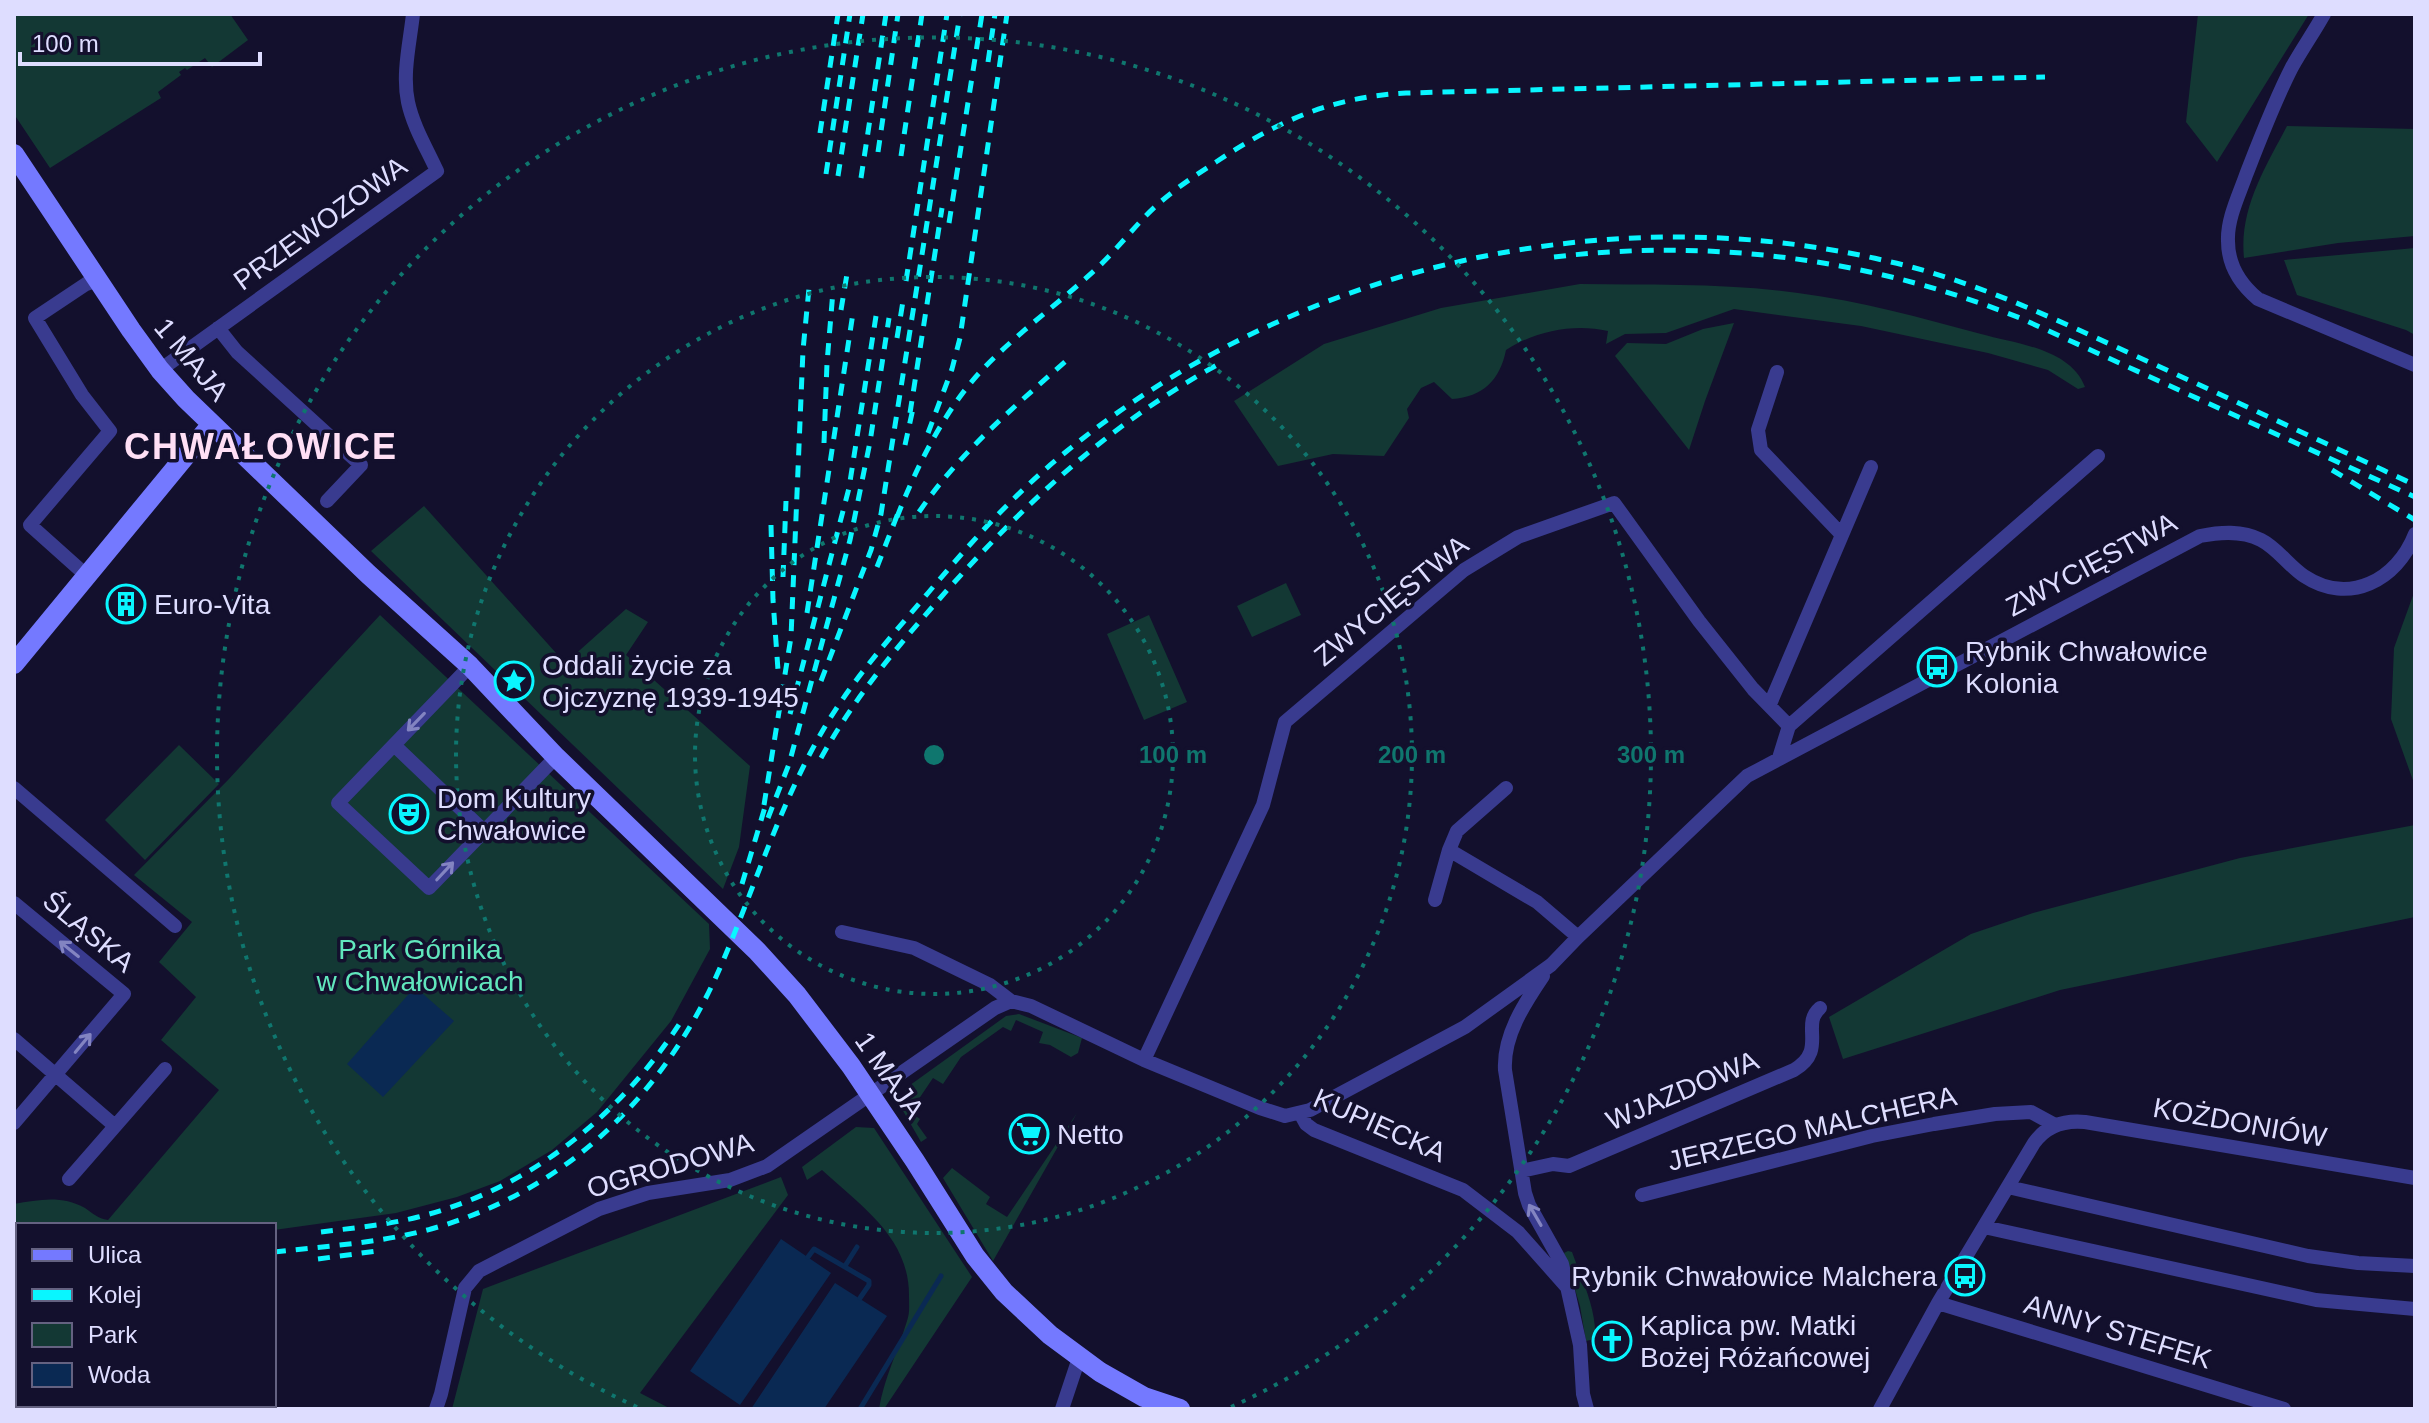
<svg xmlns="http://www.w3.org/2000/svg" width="2429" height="1423" font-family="Arial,sans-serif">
<rect width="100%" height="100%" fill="#13102d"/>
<path fill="#133834" d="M14,14h216l18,26 -36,27 -7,-9 -18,12 -2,-2 -6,4 2,3 -23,17 3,6 -111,70 -36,-54z
M2198,14h111l-92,148 -31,-40z
M2287,126l128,3v107l-77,7 -94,15c-5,-49 21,-90 43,-132z
M2415,248v87l-9,-5 -109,-35 -13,-35z
M1580,284c72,1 146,-1 218,9 63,8 123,25 183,41 35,10 89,14 104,53l-7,2 -30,-19 -60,-17 -127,-27 -127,-17 -68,24 -41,1 -19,10 2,-13c-34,-8 -73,0 -102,19 -6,30 -23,47 -54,49l-18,-17 -13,6 -14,21 2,9 -25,38 -51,-2 -55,12 -44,-65 90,-57 117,-36z
M1734,323l-29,78 -16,49 -74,-94 12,-13 39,1 37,-15z
M424,506l132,147v7l6,6 64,-57 22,13 -22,33 124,111 -11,81 -16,42 -352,-338z
M1286,583l15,32 -49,22 -15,-31z
M2415,590v196l-24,-67 3,-71z
M380,615l329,309 1,25 -39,72 -74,91 -45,38 -52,31 -43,16 -61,16 -122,17v-5h-256v19l-4,-1v-39c25,-4 47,-9 71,4 9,6 12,10 23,12l111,-130 -58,-50 35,-43 -37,-35 33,-40 -58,-47 94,-95z
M1149,615l38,87 -43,18 -37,-86z
M179,745l40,39 -74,76 -40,-40z
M2415,825v92l-355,73 -217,69 -14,-42 142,-83 62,-21 207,-55z
M1019,1014l63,24 -4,15 -7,4 -21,-12 -11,-2 4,-11 -27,-12 -5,11 -8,-4 -42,30 -18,27 -10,-6 -23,34 10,7 -3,5 10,14 -6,4 -19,-33 4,-21 100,-72z
M1077,1113l-84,148 -50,-83 9,-10 38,29 -4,7 21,13z
M856,1127l18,1 98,149 -88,132h-5c5,-31 19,-58 28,-88 3,-8 2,-16 2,-24 1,-59 -47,-90 -87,-127l-15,10 -5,-13z
M781,1177l7,18 -148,198 31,16h-219l31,-120z
M1568,1251l4,1c10,28 25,58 23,87l-9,2 -6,-35 -16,-53z"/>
<path fill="#0a2953" d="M415,987l39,34 -71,76 -36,-33z
M781,1239l50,34 -91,132 -50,-34z
M835,1283l52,33 -63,93h-73z"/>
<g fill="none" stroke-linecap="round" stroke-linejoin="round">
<path stroke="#0a2953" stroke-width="5" d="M808,1257l6,-8 55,32v4l-9,13
M845,1266l12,-19
M860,1409l81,-133"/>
<path stroke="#393b8f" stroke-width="14" d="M2324,14c-10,18 -22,35 -32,53 -18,35 -32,72 -46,108 -7,20 -19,44 -18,66 0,23 12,43 30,58l157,66
M218,328l19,24 124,113 -34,36
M160,370l277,-199c-10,-22 -24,-45 -29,-69 -6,-28 2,-60 5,-88
M1777,372l-19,58 3,20 81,85 29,-68
M87,576l-57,-51 80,-94 -28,-36 -47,-77 51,-34 12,-4
M470,666l-132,137 91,85 127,-131
M1770,704l72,-169
M394,745l89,85
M1779,758l10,-32 309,-270
M14,788l161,138
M1449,850l88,52 41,35
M1435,900l14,-50 8,-19 49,-43
M14,903l110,91 -110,129
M842,932l72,16 76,37 21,16 20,5 113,54 116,48 25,8 25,-6 155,-83 86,-62 27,-28 169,-161 453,-240c20,-4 42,-6 61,4 16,8 28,26 43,36 45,30 93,4 111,-42
M1543,976c-19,28 -40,60 -38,94l20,123 4,12 33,59 18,81 3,49 4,15
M14,1039l101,87
M1144,1060l119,-255 22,-83 179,-152 54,-33 96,-34 85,118 54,68 36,37
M1300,1113l6,11 8,6 149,60 55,42 48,54
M1521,1171l32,-7 16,2 225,-96c34,-20 6,-45 26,-62
M69,1179l96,-110
M2008,1187l300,69 50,7 57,3
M1642,1195l230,-59 62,-12 61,-10 36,-2 24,13
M1984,1227l332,73 99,9
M1938,1303l346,106
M436,1409l5,-15 24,-106 14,-17 120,-62 49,-16 82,-13 37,-14 228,-158 16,-7
M1062,1409l17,-51
M1880,1409l58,-106 96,-160c12,-17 30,-23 51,-21l330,56"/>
<path stroke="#7479ff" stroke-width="20" d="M14,154l117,176 29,40 26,29 182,175 102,92 86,91 201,194 40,44 54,71 64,95 60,95 29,36 46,43 50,37 44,25 36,12
M14,664l197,-239"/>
<path stroke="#09f6ff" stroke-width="5" stroke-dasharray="12 10" stroke-linecap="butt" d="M988,62l7,-48
M820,133l18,-119
M878,152l20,-138
M901,156l21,-142
M826,174l24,-160
M838,176l25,-162
M861,178l25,-164
M949,223l33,-209
M1554,257c158,-19 318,2 466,61l395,179
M906,281l41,-267
M841,310l6,-36
M897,338l7,-43
M910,413l32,-205
M928,433l24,-64 8,-31 47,-324
M824,443l3,-80 6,-72
M905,445l9,-41
M2332,470l83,50
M919,512c41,-60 94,-104 148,-152
M897,517c20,-51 47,-106 84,-146 35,-37 77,-67 114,-101 22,-20 40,-45 62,-65 19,-17 39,-30 59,-43 62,-41 115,-65 190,-69l639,-16
M771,525l2,75 5,70
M877,567l23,-59
M783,577l3,-76
M807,613l46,-300
M821,681l50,-131 10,-36 79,-500
M790,714l59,-226 27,-172
M821,758c33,-60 76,-111 121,-162 82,-92 166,-171 275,-231
M764,805l27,-168 12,-287 6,-62
M768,818l21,-54 61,-224 20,-98 19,-124
M742,884l23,-77
M321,1232c32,-4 65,-7 97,-15 112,-28 202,-101 264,-197
M274,1252c52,-6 106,-9 157,-23 139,-39 237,-138 292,-268 33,-78 58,-159 100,-231 29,-50 68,-93 105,-137 43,-51 87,-100 139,-142 225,-184 541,-257 824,-189 87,20 166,58 247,95 93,42 185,85 277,128
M14,1257h4
M318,1259l59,-8"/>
</g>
<defs><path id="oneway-shaft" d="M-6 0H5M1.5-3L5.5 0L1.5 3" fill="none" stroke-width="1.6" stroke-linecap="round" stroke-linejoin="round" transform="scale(2)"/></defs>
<g stroke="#8384c1">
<use href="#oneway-shaft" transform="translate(416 722) rotate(134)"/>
<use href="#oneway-shaft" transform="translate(445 871) rotate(-47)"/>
<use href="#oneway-shaft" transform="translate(69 949) rotate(-141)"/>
<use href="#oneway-shaft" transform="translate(83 1043) rotate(-50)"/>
<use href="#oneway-shaft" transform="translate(1535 1215) rotate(-120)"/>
</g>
<g fill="none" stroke="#0f766e" stroke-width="4" stroke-dasharray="4 8">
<circle cx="934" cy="755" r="239"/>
<circle cx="934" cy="755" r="478"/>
<path d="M637 1407A717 717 0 1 1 1231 1407"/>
</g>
<defs>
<symbol id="building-ring" viewBox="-11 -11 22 22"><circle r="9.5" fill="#13102d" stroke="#09f6ff" stroke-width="1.5"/><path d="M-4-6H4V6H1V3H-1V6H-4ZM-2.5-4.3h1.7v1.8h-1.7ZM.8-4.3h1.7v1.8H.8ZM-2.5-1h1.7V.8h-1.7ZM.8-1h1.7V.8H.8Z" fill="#09f6ff"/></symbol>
<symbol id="bus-ring" viewBox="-11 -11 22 22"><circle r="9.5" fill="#13102d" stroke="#09f6ff" stroke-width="1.5"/><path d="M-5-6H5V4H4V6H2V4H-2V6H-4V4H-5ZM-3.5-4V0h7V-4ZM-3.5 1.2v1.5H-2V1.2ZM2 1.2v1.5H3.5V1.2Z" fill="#09f6ff"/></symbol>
<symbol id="sight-ring" viewBox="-11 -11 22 22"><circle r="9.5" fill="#13102d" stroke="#09f6ff" stroke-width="1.5"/><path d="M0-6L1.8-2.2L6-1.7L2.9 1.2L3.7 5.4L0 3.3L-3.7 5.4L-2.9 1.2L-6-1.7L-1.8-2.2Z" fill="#09f6ff"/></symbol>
<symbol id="theatre-ring" viewBox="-11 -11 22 22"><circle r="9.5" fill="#13102d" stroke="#09f6ff" stroke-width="1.5"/><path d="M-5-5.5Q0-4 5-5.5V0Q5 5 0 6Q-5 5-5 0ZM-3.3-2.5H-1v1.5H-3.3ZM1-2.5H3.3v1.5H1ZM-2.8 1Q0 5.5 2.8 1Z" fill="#09f6ff"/></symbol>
<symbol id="supermarket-ring" viewBox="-11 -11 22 22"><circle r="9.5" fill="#13102d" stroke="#09f6ff" stroke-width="1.5"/><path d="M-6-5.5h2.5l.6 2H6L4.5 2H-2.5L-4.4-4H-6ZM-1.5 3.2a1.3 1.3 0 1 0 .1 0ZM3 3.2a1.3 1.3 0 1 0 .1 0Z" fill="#09f6ff"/></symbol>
<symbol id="church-ring" viewBox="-11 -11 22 22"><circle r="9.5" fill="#13102d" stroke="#09f6ff" stroke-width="1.5"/><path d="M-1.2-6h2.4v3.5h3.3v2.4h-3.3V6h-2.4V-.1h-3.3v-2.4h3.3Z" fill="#09f6ff"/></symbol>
</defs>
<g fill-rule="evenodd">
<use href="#building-ring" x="104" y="582" width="44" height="44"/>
<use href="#bus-ring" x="1915" y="645" width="44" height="44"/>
<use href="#sight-ring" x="492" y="659" width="44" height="44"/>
<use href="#theatre-ring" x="387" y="792" width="44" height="44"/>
<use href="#supermarket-ring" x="1007" y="1112" width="44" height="44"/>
<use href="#bus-ring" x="1943" y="1254" width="44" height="44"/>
<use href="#church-ring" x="1590" y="1319" width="44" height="44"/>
</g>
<g text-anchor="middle" stroke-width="7" stroke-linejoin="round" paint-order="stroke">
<g font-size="28" fill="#deddff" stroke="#13102d">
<text transform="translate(320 223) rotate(-36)" y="10">PRZEWOZOWA</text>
<text transform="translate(192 359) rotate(50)" y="10">1 MAJA</text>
<text transform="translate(2091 564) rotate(-28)" y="10">ZWYCIĘSTWA</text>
<text transform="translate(1391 600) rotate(-39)" y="10">ZWYCIĘSTWA</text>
<text transform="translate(89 931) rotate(40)" y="10">ŚLĄSKA</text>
<text transform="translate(890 1075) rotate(55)" y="10">1 MAJA</text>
<text transform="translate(1682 1090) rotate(-23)" y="10">WJAZDOWA</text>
<text transform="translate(2240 1122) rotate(10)" y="10">KOŻDONIÓW</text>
<text transform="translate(1380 1125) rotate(24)" y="10">KUPIECKA</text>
<text transform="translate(1812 1128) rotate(-13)" y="10">JERZEGO MALCHERA</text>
<text transform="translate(670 1165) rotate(-16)" y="10">OGRODOWA</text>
<text transform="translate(2118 1331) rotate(17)" y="10">ANNY STEFEK</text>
</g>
<g font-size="28" fill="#deddff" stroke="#13102d" text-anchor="start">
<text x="154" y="614">Euro-Vita</text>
<text x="1965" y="661">Rybnik Chwałowice<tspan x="1965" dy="32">Kolonia</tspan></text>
<text x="542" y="675">Oddali życie za<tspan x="542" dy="32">Ojczyznę 1939-1945</tspan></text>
<text x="437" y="808">Dom Kultury<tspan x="437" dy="32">Chwałowice</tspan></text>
<text x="1057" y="1144">Netto</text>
<text x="1937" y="1286" text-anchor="end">Rybnik Chwałowice Malchera</text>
<text x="1640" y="1335">Kaplica pw. Matki<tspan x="1640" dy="32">Bożej Różańcowej</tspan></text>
</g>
<g font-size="28" fill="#61e7bd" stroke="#13102d">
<text x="420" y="959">Park Górnika<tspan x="420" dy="32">w Chwałowicach</tspan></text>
</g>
<g font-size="36" font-weight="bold" letter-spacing="2" fill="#ffdff5" stroke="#13102d">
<text x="261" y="459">CHWAŁOWICE</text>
</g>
</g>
<circle cx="934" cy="755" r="12" fill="#0f766e" stroke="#13102d" stroke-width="4"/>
<g font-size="24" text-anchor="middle" font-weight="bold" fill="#0f766e" stroke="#13102d" stroke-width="7" stroke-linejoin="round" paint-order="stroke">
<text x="1173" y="763">100 m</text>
<text x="1412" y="763">200 m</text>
<text x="1651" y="763">300 m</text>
</g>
<rect width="2429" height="1423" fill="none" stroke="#deddff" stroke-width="32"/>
<rect x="16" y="1223" width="260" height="184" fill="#13102d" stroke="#646281" stroke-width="2"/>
<rect x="32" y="1249" width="40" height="12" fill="#7479ff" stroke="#646281" stroke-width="2"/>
<text x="88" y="1263" font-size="24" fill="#deddff">Ulica</text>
<rect x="32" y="1289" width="40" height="12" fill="#09f6ff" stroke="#646281" stroke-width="2"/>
<text x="88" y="1303" font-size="24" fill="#deddff">Kolej</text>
<rect x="32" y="1323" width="40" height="24" fill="#133834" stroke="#646281" stroke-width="2"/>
<text x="88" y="1343" font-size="24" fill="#deddff">Park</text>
<rect x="32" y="1363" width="40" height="24" fill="#0a2953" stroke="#646281" stroke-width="2"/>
<text x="88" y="1383" font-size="24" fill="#deddff">Woda</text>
<path d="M20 52v12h240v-12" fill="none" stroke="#deddff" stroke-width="4"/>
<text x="32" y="52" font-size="24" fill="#deddff" stroke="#13102d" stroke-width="6" paint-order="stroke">100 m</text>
</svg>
